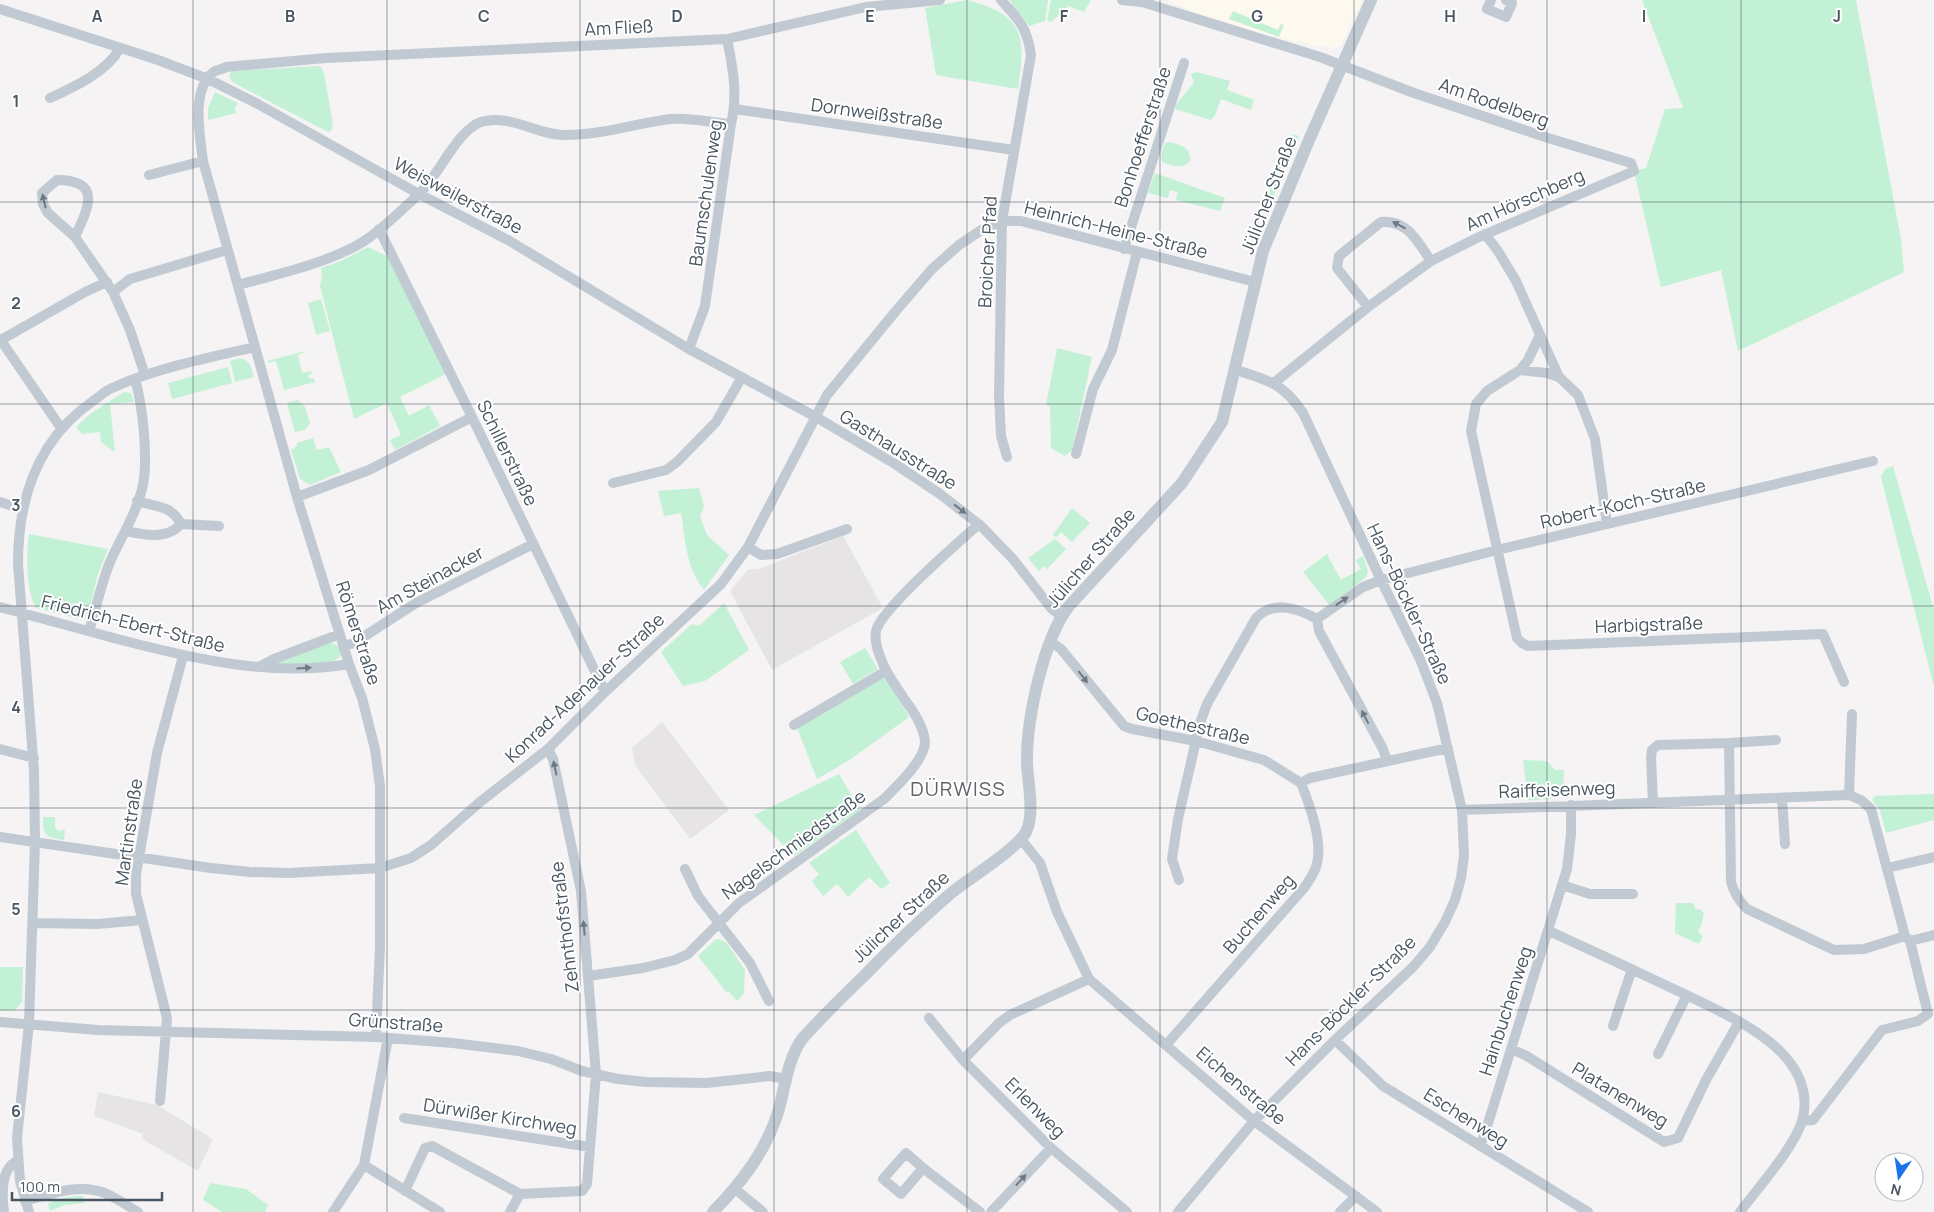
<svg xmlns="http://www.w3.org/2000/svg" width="1934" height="1212" font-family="Manrope,sans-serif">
<rect width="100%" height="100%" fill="#f5f3f3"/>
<path fill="#fdf9ef" d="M1167,0h195l-20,43 -6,5 -13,-1 -39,-8 -28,-7 -62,-20z"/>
<path fill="#e6e4e5" d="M843,536l40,72 -111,62 -42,-79 19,-22h9z
M662,722l67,88 -39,29 -55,-74 -3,-17z
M98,1092l59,13 56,34 -15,32 -56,-32 1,-5 -49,-18z"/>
<path fill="#c3f1d5" d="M967,0c58,15 59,37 51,89l-82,-14 -11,-67z
M1010,0h38l-3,21 -16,5c-5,-8 -17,-19 -19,-26z
M1051,0h40l-7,12 -16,-6 -4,9h-5l-8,7 -4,-2z
M1642,0h214l45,239 3,33 -166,79 -17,-81 -60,17 -27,-116 12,-3 19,-59 18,-1z
M1233,11l45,19 3,-6 3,1 -5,12 -50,-18z
M317,66l4,1 3,6 9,51 -2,7 -3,1 -96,-50 -3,-7 3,-4z
M1197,72l33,9 -3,9 27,10 -3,10 -30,-11 -6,16 -4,5 -36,-11 2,-6 17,-20 -3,-9z
M215,92l23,11 -3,5 1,5 -28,7v-12z
M1293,134l6,2 -26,61 -6,-2z
M1170,142c12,4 21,5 20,19 -9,10 -18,4 -28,1l-1,-7 4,-12z
M1155,173l70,25 -5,13 -44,-11 2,-8 -8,-2 -2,8 -20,-5z
M368,247l21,10 57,117 -46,23 9,19 20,-11 11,21 -45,24 -5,-10 11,-5 -14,-32 -33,16 -34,-133 2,-8 -1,-10 20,-7z
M321,299l9,32 -14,4 -8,-32z
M1057,348l35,9 -20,93 -7,6 -14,-8 -1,-42 -4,-1z
M305,351v1l-7,3 4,18 9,-2 1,3 -4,1 1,4 4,-1 2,4 -31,8 -8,-29 -8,2v-2z
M240,358c11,3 11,9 14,19l-19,5 -5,-21z
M228,367l4,16 -60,16 -4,-16z
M124,392l7,1 3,9 -24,2 5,47h-2l-12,-9 -1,-10 -18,2 -6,-7 14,-13z
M298,400l7,7 5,16 -5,7 -10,2 -8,-29z
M313,438l4,12 12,-3 12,25 -31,13 -10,-6 -9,-29 6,-4v-3z
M1893,466l41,144v77l-53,-210 4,-8z
M699,488l5,18 -4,11 7,18 22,20 -25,35c-18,-22 -18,-47 -23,-77l-17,3 -6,-25z
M1072,508l18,15 -18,19 -11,-10 -5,6 -3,-3z
M29,534l79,15 -10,25 -10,41 -5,5 -47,-12c-10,-16 -10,-56 -7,-74z
M1055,539l11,10 -19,20 -4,-3 -4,5 -11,-13z
M1327,554l14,26 20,-11 -5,-9 7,-4 5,15 -2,6 -36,29 -27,-34z
M724,603l25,47 -44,31 -22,5 -22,-34 31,-28 7,2z
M329,643c8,1 12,3 12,12 -9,13 -46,12 -61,13l-5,-6z
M865,648l13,21 -25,15 -13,-22z
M886,678l23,39 -58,42 -34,20 -20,-51 85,-49z
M1523,760l24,1 8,9h9l-1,20 -4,6 -9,3 -22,1z
M839,774l21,36 -66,46 -40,-41z
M1934,794v26l-48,13 -6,-23 -8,-10 3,-4z
M43,817h12v10l3,4 7,-1 -1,10c-19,-3 -21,-4 -21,-23z
M856,830l34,53 -9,6 -12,-12 -21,20 -11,-13 -14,12 -11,-15 7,-7 -10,-11z
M1676,903h17l3,6 6,1v2l2,1 -2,10 -4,9 5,4 -4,8 -24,-11z
M719,939l8,4 18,27 -1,24 -7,7 -8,-9 -2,1 -29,-37 17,-16z
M0,967h23l-1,35 -7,8 -15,1z
M210,1183l36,6 22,16 -3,7h-43l-19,-12z
M83,1196l1,7 -20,2 -14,6 -2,-7c11,-6 22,-8 35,-8z"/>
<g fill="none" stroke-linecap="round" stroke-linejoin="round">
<path stroke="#c1cad2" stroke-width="10" d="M1001,0c18,20 26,27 30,55l-29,166 -3,175 2,40 6,21
M1122,0l20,2 178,55 94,36 134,45 83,25 3,8 -155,66 -48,24 -63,46 -93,75
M1491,0l-4,9 19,8 6,-14 -6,-3
M0,9l158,51 50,19 48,24 163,91 89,46 181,109 127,68 79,47 45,30 41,32 32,33 38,49 10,8
M50,98c24,-11 57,-26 70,-50
M735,109l279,41
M149,175l54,-14
M379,229l93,188 133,275
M1485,234l13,17 18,30 43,96 19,18 17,44 12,85
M75,237c12,-27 29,-57 -18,-57l-15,13 1,11 5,9 27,24 38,55 17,38 15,45
M1124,249l60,-186
M238,285c37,-10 77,-19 112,-36 25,-12 47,-35 68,-54 20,-18 39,-65 63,-73 29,-9 57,14 85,13 36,0 70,-12 105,-16 17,-2 42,4 60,5
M113,292l17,-13 97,-29
M1368,307l-31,-39 2,-12 42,-34c27,-2 36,19 50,39
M1540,335l-12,25 -8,10 -33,21 -11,13 -5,27 46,207 5,5 6,3 295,-12 21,48
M0,339l61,89
M1,340l84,-48 22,-10
M689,349l16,-43 26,-182c7,-29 2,-56 -4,-85
M1520,370l27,3 12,4
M1076,454l17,-65 19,-39 25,-98
M613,483l53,-13 11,-8 39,-40 26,-45
M297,497l72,-27 103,-53
M0,502l22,7
M181,524l38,2
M126,531c18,4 41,9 55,-7 -10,-19 -24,-17 -44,-23
M748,547l13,8 16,-1 70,-25
M0,607c42,11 83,23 125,34 74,19 147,36 224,23
M89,631c7,-22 12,-47 21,-69 11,-25 27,-49 33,-77 5,-28 0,-78 -8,-106
M1051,642l10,7 63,77 8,3 64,12 68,19 37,23 9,-5 138,-30
M344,646l10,-3 62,-40 117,-59
M259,667l15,-8 66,-25
M794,725l92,-54
M1729,743l47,-3
M0,749l34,9
M1387,761l-4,-12 -64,-118 -2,-12 46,-32 18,-7 116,-30 376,-89
M1849,795l3,-81
M1782,798l3,46
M1462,810c129,-5 258,-9 387,-15l12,5 10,9 34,127 -41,13 -30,1 -87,-41c-8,-8 -13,-16 -16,-27l-2,-139 -71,2 -6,5 -1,7 2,46
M0,837l211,31 39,4 39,1 91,-5 31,-10 20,-13 49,-43 68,-53 57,-57 116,-108 27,-37 79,-152 68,-83 37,-43 27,-24 24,-16 19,-8h19l234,61
M1021,839l19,24 17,49 32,67 165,142 123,91
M1887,868l47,-11
M685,869l13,27 52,67 19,38
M1179,880l-7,-21 6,-40 22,-96 7,-19 49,-86c18,-18 41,-10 61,1
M1562,885l28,9h43
M32,923l65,1 45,-4
M1549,931c44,20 87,40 131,61 35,17 88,39 111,72 12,16 17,37 11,57 -8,27 -45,68 -62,91
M1910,941l24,-6
M588,976l55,-8 32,-8 13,-6 51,-51 145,-104c12,-12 42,-40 41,-58 -2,-17 -13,-31 -22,-44 -7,-11 -15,-21 -20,-33 -4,-10 -9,-22 -7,-33 5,-22 83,-89 103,-107
M929,1018l34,42 88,88 76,64
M0,1022l98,8 278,7 77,6 65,8 33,8 31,12 36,8 28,3 61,1 63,-7 16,3
M1613,1026l19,-57
M376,1037l4,-91v-160l-5,-37 -13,-51 -13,-34 -52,-167 -94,-336c-3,-25 -13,-73 12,-90 3,-1 8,-2 11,-4l100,-9 401,-19 139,-32 74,-7
M1335,1040l48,46 205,126
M1166,1045l138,-157c5,-7 9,-13 12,-21 8,-24 -6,-61 -15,-84
M1511,1049l14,6 139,87 14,-4 28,-58 33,-58
M1658,1054l29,-59
M963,1060l36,-37 11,-8 79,-36
M160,1101l7,-83 -31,-124v-19l21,-122 26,-97
M404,1118l186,29
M1802,1121l11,-1 69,-90 36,-9 10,-7 -18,-73 -5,-5
M1480,1146l5,-13 82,-264 4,-35v-29
M906,1153l17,15 -22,26 -18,-15z
M364,1165l76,47
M923,1168l57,44
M735,1189l28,23
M405,1191l20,-43 7,-2 88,48 62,-3 5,-7 9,-110 -15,-183 -28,-132 -5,-10
M25,1201c26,-7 56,-19 82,-7 11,5 21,12 31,18
M4,1212c-2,-16 -4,-43 13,-51
M29,1212l-9,-31 -3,-43 12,-114 6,-182 -1,-71 -16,-207c0,-65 20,-125 75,-163 6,-4 12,-10 19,-13 41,-19 98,-31 143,-41
M333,1212l31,-47 24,-127
M510,1212l10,-18
M991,1212l60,-64
M1178,1212l76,-91 81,-81 78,-73 17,-20 15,-25 10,-22 6,-22 3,-22 -2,-46 -25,-107 -17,-44 -39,-79 -78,-167c-20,-30 -35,-33 -67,-43
M1340,1212l16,-16"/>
<path stroke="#c1cad2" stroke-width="12" d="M713,1212c29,-30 54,-62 66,-103 6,-23 9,-50 23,-70 19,-21 40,-42 61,-62 28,-29 57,-57 87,-83 18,-15 67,-45 76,-62 9,-19 2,-48 1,-68 -1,-42 16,-125 42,-158l113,-123 40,-61 41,-171 46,-111 62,-140"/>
</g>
<defs><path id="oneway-solid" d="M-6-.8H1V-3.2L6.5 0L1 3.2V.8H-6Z" transform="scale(1.25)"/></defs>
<g fill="#6e7983">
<use href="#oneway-solid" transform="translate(44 201) rotate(-103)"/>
<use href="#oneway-solid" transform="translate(1399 225) rotate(-152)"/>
<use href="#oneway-solid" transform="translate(960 509) rotate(38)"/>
<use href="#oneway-solid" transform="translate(1342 601) rotate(-34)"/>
<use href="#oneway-solid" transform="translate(304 668) rotate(-3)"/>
<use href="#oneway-solid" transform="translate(1083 677) rotate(52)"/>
<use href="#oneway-solid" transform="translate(1365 717) rotate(-118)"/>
<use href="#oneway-solid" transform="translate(555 768) rotate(-102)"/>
<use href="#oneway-solid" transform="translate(584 928) rotate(-95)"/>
<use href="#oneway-solid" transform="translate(1021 1180) rotate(-47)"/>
</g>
<path fill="none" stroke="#4a5661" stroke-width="1" stroke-opacity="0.55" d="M193,0v1212M387,0v1212M580,0v1212M774,0v1212M967,0v1212M1160,0v1212M1354,0v1212M1547,0v1212M1741,0v1212M0,202h1934M0,404h1934M0,606h1934M0,808h1934M0,1010h1934"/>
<g text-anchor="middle" stroke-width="4" stroke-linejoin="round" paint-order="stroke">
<g font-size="18" fill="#4a5661" stroke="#fff">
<text transform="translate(619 28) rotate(-3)" y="6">Am Fließ</text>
<text transform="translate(1494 103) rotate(19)" y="6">Am Rodelberg</text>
<text transform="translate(877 114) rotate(8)" y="6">Dornweißstraße</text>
<text transform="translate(1143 137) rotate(-72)" y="6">Bonhoefferstraße</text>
<text transform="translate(706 193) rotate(-82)" y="6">Baumschulenweg</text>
<text transform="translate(1269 195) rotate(-69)" y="6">Jülicher Straße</text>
<text transform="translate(458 196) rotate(28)" y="6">Weisweilerstraße</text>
<text transform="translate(1525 200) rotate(-24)" y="6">Am Hörschberg</text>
<text transform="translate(1116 230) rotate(14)" y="6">Heinrich-Heine-Straße</text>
<text transform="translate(988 252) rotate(-87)" y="6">Broicher Pfad</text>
<text transform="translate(898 450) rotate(32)" y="6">Gasthausstraße</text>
<text transform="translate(507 453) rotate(64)" y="6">Schillerstraße</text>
<text transform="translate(1623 504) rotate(-13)" y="6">Robert-Koch-Straße</text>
<text transform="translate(1091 558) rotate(-49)" y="6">Jülicher Straße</text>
<text transform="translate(430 580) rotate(-29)" y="6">Am Steinacker</text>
<text transform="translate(1409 604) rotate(65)" y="6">Hans-Böckler-Straße</text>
<text transform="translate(133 624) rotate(14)" y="6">Friedrich-Ebert-Straße</text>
<text transform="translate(1649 625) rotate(-2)" y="6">Harbigstraße</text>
<text transform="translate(358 633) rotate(72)" y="6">Römerstraße</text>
<text transform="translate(585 688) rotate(-43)" y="6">Konrad-Adenauer-Straße</text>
<text transform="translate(1193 726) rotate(13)" y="6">Goethestraße</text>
<text transform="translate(1557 790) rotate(-2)" y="6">Raiffeisenweg</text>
<text transform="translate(129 832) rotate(-82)" y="6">Martinstraße</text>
<text transform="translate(794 845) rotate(-36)" y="6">Nagelschmiedstraße</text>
<text transform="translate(1259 914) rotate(-49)" y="6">Buchenweg</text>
<text transform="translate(901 917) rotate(-43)" y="6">Jülicher Straße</text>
<text transform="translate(565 927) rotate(-97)" y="6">Zehnthofstraße</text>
<text transform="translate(1351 1001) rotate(-45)" y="6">Hans-Böckler-Straße</text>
<text transform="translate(1506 1011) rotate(-72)" y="6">Hainbuchenweg</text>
<text transform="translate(396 1023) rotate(4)" y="6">Grünstraße</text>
<text transform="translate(1241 1086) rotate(40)" y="6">Eichenstraße</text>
<text transform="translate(1620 1095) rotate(31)" y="6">Platanenweg</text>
<text transform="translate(1035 1108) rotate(45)" y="6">Erlenweg</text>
<text transform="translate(500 1117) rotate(9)" y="6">Dürwißer Kirchweg</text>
<text transform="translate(1466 1118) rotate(32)" y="6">Eschenweg</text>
</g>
<g font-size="20" letter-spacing="1" fill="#5f6368" stroke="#fff">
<text x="958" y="796">DÜRWISS</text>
</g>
</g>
<g font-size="16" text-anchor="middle" font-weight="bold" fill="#4a5661" stroke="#fff" stroke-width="4" stroke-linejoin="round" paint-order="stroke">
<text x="97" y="22">A</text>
<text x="290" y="22">B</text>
<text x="484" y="22">C</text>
<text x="677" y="22">D</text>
<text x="870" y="22">E</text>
<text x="1064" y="22">F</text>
<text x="1257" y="22">G</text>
<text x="1450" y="22">H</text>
<text x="1644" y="22">I</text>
<text x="1837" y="22">J</text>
<text x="16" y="107">1</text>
<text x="16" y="309">2</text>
<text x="16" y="511">3</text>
<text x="16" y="713">4</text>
<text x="16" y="915">5</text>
<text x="16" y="1117">6</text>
</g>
<g transform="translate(1899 1177) rotate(193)"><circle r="24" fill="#ffffff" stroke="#b7bbc0"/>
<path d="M0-4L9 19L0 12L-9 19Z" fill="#1a73e8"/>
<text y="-8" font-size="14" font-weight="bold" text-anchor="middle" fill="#4a5661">N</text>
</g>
<path d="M12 1192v8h150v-8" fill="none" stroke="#4a5661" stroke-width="2.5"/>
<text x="20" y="1192" font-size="15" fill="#4a5661" stroke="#ffffff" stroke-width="4" paint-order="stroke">100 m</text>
</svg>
